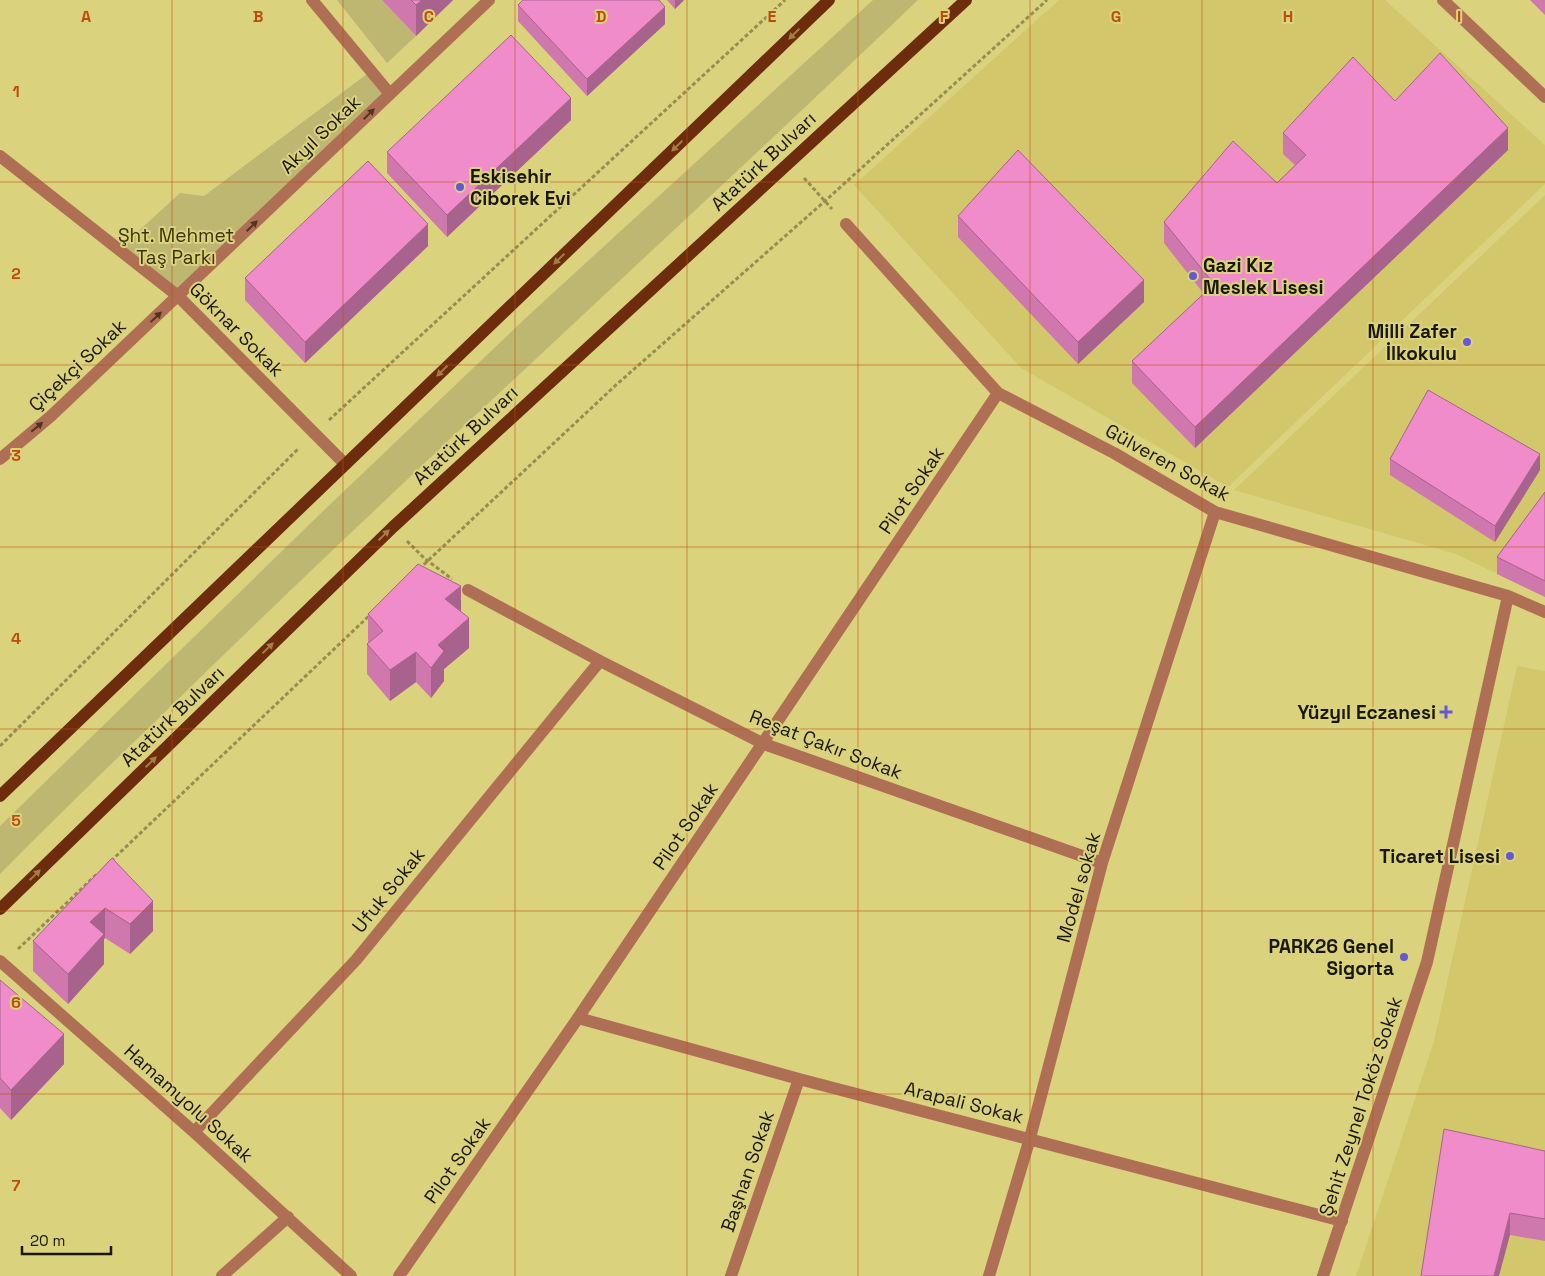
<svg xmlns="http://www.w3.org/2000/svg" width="1545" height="1276" font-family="'Space Grotesk',sans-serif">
<rect width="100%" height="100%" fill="#dbd27e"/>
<path fill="#d2c86b" d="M1059,0h326l160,145v39l-317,303 -207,-119 -167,-183z
M1545,195v402l-89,-43 -222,-64z
M1517,666l28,5v605h-189l78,-235z"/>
<path fill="#beb772" d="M337,0h45l34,36 -29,27z
M873,0h45c-252,241 -511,474 -759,718 -54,52 -107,103 -159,156v-48l319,-311 211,-201z
M371,71l19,23 -212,202 -59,-47 61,-56 24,3z"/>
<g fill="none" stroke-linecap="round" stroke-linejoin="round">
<path stroke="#958e50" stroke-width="3" stroke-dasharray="4 2.5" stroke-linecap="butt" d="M804,178l28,31
M329,420l456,-420
M407,541l17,17 28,21
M419,569l197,-184 209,-184 222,-201
M0,746l299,-298
M111,861l260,-247
M18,949l79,-75"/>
<path stroke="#ae6f54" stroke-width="12" d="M312,0l78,94
M1443,0l102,97
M0,156l178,140 167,168
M846,224l152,169 116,60 101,59 293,84 37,16
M0,459l51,-43 438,-416
M468,590l132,71 164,83 338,119
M0,961l194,171 157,144
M578,1018l221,61 543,142
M194,1132l162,-172 244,-299
M222,1276l66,-59
M399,1276l179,-258 420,-625
M731,1276l68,-197
M989,1276l41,-138 72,-275 113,-351
M1323,1276l104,-314 81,-366"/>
<path stroke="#6d2c0b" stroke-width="12" d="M0,796l829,-796
M0,909l393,-382 573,-527"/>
</g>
<path fill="#ce78ad" d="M382,0h71l-37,36z
M667,0h17l-9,9z
M1530,0h15v15z
M518,5l147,19 -78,72 -69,-75z
M1395,101l113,49 -313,298 -63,-65v-22l72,-67 -40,-51v-21l113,-39 18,-18 -12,-11v-21z
M571,120l-124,117 -60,-64v-21z
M958,216l186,86 -66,62 -120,-127z
M428,246l-123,117 -60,-63v-22z
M1390,459l150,11 -45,72 -105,-67z
M1545,492v105l-48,-23v-17z
M461,611l8,37 -25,21v12l-13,17 -15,-16 -26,19 -23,-27v-30l1,-1v-29z
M112,858l41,73 -23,23 -25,-16 -1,1v25l-36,40 -35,-33v-30z
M0,980l64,84 -53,56 -11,-12z
M1545,1151v90l-35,-6 -89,41z"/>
<path fill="#a7628d" d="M422,0h31l-37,36v-31z
M675,0h9l-9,9z
M665,7v17l-78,72v-17z
M571,98v22l-124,117v-22z
M1508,128v22l-313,298v-21z
M428,224v22l-123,117v-21z
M1144,280v22l-66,62v-22z
M1540,454v16l-45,72v-16z
M461,586v30l-16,-17z
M469,618v30l-25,21v12l-13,17v-30l7,-23z
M416,652v30l-26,19v-31z
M153,901v30l-23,23v-30z
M105,908v30l-1,1v25l-36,40v-30l22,-52z
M64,1034v30l-53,56v-30z
M1510,1213v22l-11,41h-5z"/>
<path fill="#ef8cc9" stroke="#a7628d" d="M411,0h11l-6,5z
M523,0h136l6,7 -78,72 -69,-74z
M511,35l60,63 -124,117 -60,-63z
M1440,53l68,75 -313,299 -63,-66 82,-77 -50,-62 69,-81 44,42 29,-28 -23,-22 70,-76 42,44z
M1018,150l126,130 -66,62 -120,-126z
M368,161l60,63 -123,118 -60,-64z
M1428,390l112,64 -45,72 -105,-67z
M1545,492v89l-48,-24z
M418,564l43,22 -16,13 24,19 -31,27 6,6 -13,17 -15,-16 -26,18 -23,-26 16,-13 -15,-17z
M112,858l41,43 -23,23 -25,-16 -15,14 14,12 -36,40 -35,-33z
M0,980l64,54 -53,56 -11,-12z
M1444,1129l101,22v68l-35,-6 -16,63h-73z"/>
<defs><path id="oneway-solid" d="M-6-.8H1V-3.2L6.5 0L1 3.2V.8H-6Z" transform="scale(1.25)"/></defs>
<g fill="#a47f44">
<use href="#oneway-solid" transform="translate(794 34) rotate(136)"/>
<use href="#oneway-solid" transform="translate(677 146) rotate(136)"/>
<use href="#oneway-solid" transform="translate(559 259) rotate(136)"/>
<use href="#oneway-solid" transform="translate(442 371) rotate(136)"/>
<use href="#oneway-solid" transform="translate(384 535) rotate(-44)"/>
<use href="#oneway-solid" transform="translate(268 648) rotate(-44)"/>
<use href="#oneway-solid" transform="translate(151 762) rotate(-44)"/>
<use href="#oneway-solid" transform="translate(35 875) rotate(-44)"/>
</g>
<g fill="#4e361d">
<use href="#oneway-solid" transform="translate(369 114) rotate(-44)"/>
<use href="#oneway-solid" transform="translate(252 226) rotate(-44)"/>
<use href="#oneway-solid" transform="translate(156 317) rotate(-43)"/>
<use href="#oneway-solid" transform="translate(37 427) rotate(-40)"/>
</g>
<path fill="none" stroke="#bf4c0a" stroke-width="1" stroke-opacity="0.55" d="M172,0v1276M343,0v1276M515,0v1276M687,0v1276M858,0v1276M1030,0v1276M1202,0v1276M1373,0v1276M0,182h1545M0,365h1545M0,547h1545M0,729h1545M0,911h1545M0,1094h1545"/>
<g fill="#6558d1" stroke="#dbd27e" stroke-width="2">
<circle cx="460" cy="187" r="5"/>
<circle cx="1193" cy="276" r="5"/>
<circle cx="1467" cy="342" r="5"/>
<path d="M1443.5 704.5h5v5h5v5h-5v5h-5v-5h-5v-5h5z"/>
<circle cx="1510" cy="856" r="5"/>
<circle cx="1404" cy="957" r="5"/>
</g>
<g text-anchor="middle" stroke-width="4" stroke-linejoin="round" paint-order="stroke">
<g font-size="19" fill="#1a1700" stroke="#dbd27e">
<text transform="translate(320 134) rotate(-44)" y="7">Akyıl Sokak</text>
<text transform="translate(763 161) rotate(-43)" y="7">Atatürk Bulvarı</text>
<text transform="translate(237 329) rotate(45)" y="7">Göknar Sokak</text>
<text transform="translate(77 365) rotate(-43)" y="7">Çiçekçi Sokak</text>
<text transform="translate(465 435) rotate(-43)" y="7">Atatürk Bulvarı</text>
<text transform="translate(1168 462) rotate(29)" y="7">Gülveren Sokak</text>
<text transform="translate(911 490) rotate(-56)" y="7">Pilot Sokak</text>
<text transform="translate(172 716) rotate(-44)" y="7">Atatürk Bulvarı</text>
<text transform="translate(826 744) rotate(21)" y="7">Reşat Çakır Sokak</text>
<text transform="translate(685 826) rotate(-56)" y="7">Pilot Sokak</text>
<text transform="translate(1078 887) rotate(-74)" y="7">Model sokak</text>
<text transform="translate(388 890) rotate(-51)" y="7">Ufuk Sokak</text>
<text transform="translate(964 1102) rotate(14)" y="7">Arapali Sokak</text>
<text transform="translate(189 1103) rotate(42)" y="7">Hamamyolu Sokak</text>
<text transform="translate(1360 1106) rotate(-72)" y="7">Şehit Zeynel Toköz Sokak</text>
<text transform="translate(457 1160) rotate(-55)" y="7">Pilot Sokak</text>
<text transform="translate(747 1171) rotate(-71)" y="7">Başhan Sokak</text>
</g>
<g font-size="19" font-weight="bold" fill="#1a1700" stroke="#dbd27e" text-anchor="end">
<text x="470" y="183" text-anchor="start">Eskisehir<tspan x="470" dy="22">Ciborek Evi</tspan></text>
<text x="1203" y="272" text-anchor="start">Gazi Kız<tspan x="1203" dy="22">Meslek Lisesi</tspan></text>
<text x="1457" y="338">Milli Zafer<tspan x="1457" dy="22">İlkokulu</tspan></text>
<text x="1436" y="719">Yüzyıl Eczanesi</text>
<text x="1500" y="863">Ticaret Lisesi</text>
<text x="1394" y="953">PARK26 Genel<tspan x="1394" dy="22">Sigorta</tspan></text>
</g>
<g font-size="19" fill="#383300" stroke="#dbd27e">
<text x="176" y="242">Şht. Mehmet<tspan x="176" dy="22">Taş Parkı</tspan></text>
</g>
</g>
<g font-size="16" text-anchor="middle" font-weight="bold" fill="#bf4c0a" stroke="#dbd27e" stroke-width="4" stroke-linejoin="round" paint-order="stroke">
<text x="86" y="22">A</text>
<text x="258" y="22">B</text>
<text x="429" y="22">C</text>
<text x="601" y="22">D</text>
<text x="772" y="22">E</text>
<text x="944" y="22">F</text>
<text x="1116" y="22">G</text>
<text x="1288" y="22">H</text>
<text x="1459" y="22">I</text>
<text x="16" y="97">1</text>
<text x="16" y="279">2</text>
<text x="16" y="461">3</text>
<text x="16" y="644">4</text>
<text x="16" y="826">5</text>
<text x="16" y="1008">6</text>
<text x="16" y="1191">7</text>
</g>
<path d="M22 1246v8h89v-8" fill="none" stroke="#1a1700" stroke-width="2.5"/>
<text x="30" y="1246" font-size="15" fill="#1a1700" stroke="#dbd27e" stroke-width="4" paint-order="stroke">20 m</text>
</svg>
